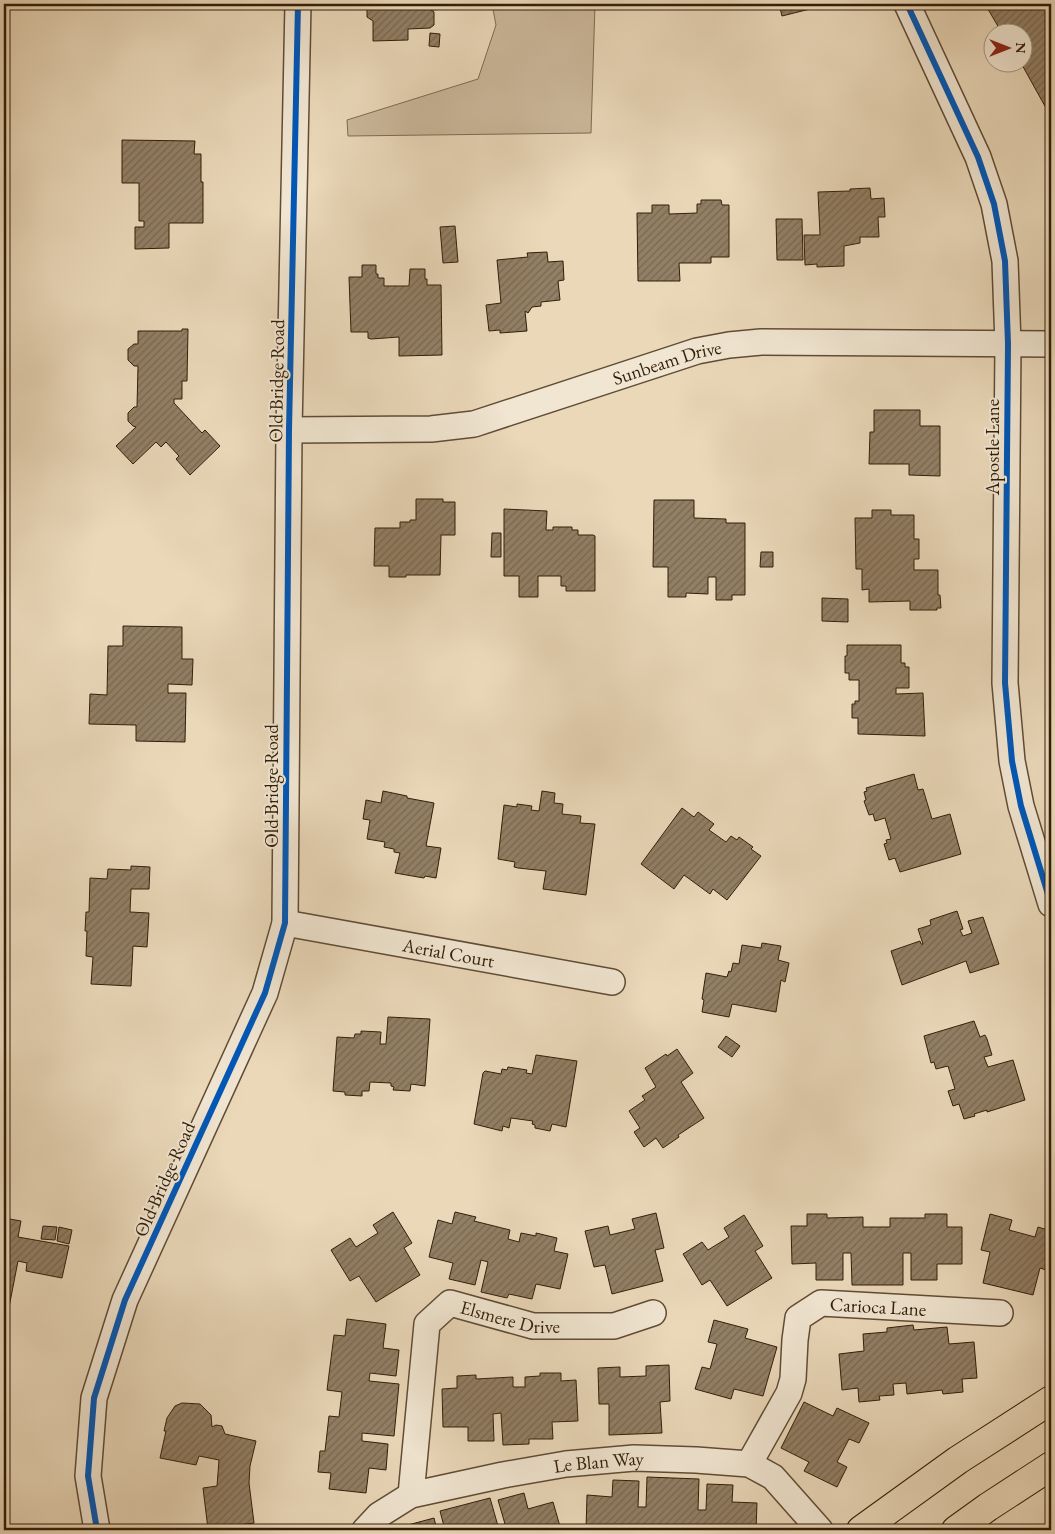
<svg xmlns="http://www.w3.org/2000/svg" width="1055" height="1534" font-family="'EB Garamond',serif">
<defs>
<pattern id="building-hatch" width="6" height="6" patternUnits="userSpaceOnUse" patternTransform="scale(1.25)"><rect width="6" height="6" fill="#927f65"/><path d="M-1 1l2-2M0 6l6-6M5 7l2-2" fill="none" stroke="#786751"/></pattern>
</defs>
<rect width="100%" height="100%" fill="#ead8b9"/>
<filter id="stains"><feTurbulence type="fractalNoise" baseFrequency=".004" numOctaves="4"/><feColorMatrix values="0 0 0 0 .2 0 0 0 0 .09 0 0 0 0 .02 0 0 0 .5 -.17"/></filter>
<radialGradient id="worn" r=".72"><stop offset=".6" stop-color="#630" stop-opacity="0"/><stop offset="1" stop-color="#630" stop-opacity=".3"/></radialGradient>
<path fill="#cbb89b" stroke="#7e6b52" d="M492,4h103l-4,129 -243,3 -1,-16 131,-41 18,-54z"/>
<path fill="url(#building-hatch)" stroke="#321e09" d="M367,4h78v5l-14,1 3,2v13l-4,3 -22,1v11l-35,1v-20l-6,-4z
M779,4h30l1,5 -28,7z
M985,4h66v101l-5,3 -25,-45 2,-1 -1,-30h-15l-4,-6 -4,2z
M430,33l10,1 -1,13 -10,-1z
M122,140l73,1 -1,13h7v28h2v41h-34v25l-34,1v-22h9v-6h-5v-38h-17z
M870,188l1,11 13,-1 1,19h-7l1,20h-19v6l-16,3v20l-27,1v-3l-12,1 -1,-30h16l-2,-43 32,-1v-2z
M701,200h20l1,5h7v52h-18v6h-32l1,18h-42l-1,-68h15v-8h17v9l28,-1v-9h4z
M776,219h26l1,41h-26z
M455,226l3,36 -15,1 -3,-36z
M547,252l1,10 15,-1 1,19 -6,1 2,19 -19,2v4l-9,1 -4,6 -3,-2 2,20 -27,2v-3l-11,1 -3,-26 15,-2 -4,-43 31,-3 -1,-4z
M362,265h14v9h2v4h6v8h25l1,-17h15v10h2v6h14l1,70 -43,1v-19l-28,2 -3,-1v-6h-17l-2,-55h13z
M182,329h6l-1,52h-5v18h-8v4l28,30 3,-3 15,16 -30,29 -14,-16 3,-3 -13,-14 -5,5 -5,-5 -23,22 -17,-18 20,-19 -3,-1 -5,-5v-8l6,-6h3l1,-41h-4l-6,-6v-11l6,-5h4v-13h44z
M874,410h46v16h20v50l-31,-1v-11h-40l1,-32h4z
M416,499h27v3h12v33h-14l-1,40h-34v2h-17v-11h-15l1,-38h25v-6h10v-2h6z
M654,500h40v18l32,1v4h19v72h-13v5h-16v-23h-8v17l-22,-1v4h-18v-30h-15z
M504,509l43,2 -1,19h7v-3h19v3h6v5h15l2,1v55h-29v-5h-5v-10h-23v21h-19v-21h-15z
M872,510h19v5h23v24h5v20h-5v11h24v25h2l1,13h-4v2h-27v-9l-41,1v-13l-7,1v-21h-6l-1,-51h17z
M492,533h9v24h-10z
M761,552h12v15h-13z
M822,598l26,1v23l-26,-1z
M123,626l59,1v32h11l-1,26 -24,-1v9h18l-1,49 -49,-1v-16l-47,-1 1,-30 17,1 1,-49h15z
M847,645h54v18h4v4h4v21h-13v6l27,-1 2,43 -67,-2v-16h-6v-14h3v-3h4v-21h-10v-7h-4v-17h2z
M914,774l4,16 5,-1 9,30 18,-5 11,40 -61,18 -5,-14 -6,2 -5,-16 3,-1 -1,-3 5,-1 -6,-21 -10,3 -2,-7 -4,1 -5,-14 2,-1 -2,-8 3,-1 -1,-3z
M383,791l24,5v2l27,5 -8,43 15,2 -5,30 -11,-2 -1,2 -29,-5 5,-20 -6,-1v-3l-10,-2 1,-5 -18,-3 3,-19 -7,-1 3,-19 15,3z
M542,791l13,2 -1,10 9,1 -1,10 19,2 -1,7 15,1 -9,71 -43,-6 3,-18 -28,-3 -4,-1 1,-5 -17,-3 6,-54 13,2v-3l15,2 -1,4 8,1z
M682,808l12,9 4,-5 16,12 -5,6 17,12 5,-6 6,4 2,-3 14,10 -2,2 10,7 -34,44 -14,-11 -3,5 -26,-19 -10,14 -33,-25z
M131,866l19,1 -1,22h-18l-1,23 19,1 -2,34 -14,-1 -2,40 -40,-2 2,-27 -7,-1 1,-25h-2l1,-19h3l1,-34 17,1 1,-10 23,1z
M957,911l6,18 -3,1 3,6 9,-3 -4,-12 15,-4 16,47 -29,9 -4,-12 -64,24 -11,-34 29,-10 1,3h2l-5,-15 13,-4 -1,-5z
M762,943l19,3 -3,14 11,3 -4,19 -4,-2 -5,32 -44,-8 -3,13 -27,-5 2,-12 -2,-1 4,-26 21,4 2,-6 2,1 2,-9 6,1 3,-19 19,3z
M388,1017l42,2 -5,67 -14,-2 -1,7 -17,-1 1,-3 -3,-1v-3l-21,-1 -1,9h-7v5l-17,-1v-3l-12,-1 4,-54 17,1 1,-4h6v-3l20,1 -1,12h6z
M974,1021l6,16 5,-2 2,4 5,16 -8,2 4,10 25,-7 12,40 -38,12v-2l-13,4 1,2 -11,3 -5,-15 -6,2 -5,-15 7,-2 -7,-23 -12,3 -2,-7 -3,1 -7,-27z
M726,1036l14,10 -8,11 -14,-10z
M677,1049l16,24 -12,9 23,36 -26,17 1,2 -16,11 -7,-10 -12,9 -10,-15 6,-4 -11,-17 16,-11 -3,-4 14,-9 -11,-19 21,-14 1,2z
M536,1055l41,6 -11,66 -14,-3 -2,7 -15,-3v-3l-3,-1 1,-3 -22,-3 -2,10 -6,-2 -1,5 -28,-7 9,-51 2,-2 16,3 1,-5 5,1 1,-3 19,3 -1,3 6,1z
M393,1212l19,31 -8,5 16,27 -44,27 -17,-26 -9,5 -19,-31 19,-12 6,9 22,-14 -5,-8z
M455,1212l21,5 -2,4 36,9 -2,9 11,3 2,-9 15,3v-3l21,5 -3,13 14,3 -8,35 -24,-5 -4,15 -23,-5 -2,4 -26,-6 7,-30 -7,-2 -6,25 -26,-6 4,-16 -24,-6 9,-37 14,4z
M656,1213l8,35 -9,2 8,31 -51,13 -7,-29 -11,2 -9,-36 23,-5 2,9 25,-6 -3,-10z
M807,1214h20v4l36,-1v10h27v-9h35v-4h22v13h15v37h-25v16h-26v-27h-8v32h-51l-1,-32h-8v27h-27v-17l-24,1 -1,-38h16z
M990,1214l22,6 -3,10 26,7 3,-10 13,4v32l-2,8 -9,-3 -7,27 -50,-12 7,-31 -9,-2z
M744,1215l19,31 -8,5 17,27 -45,28 -17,-26 -8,5 -19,-31 19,-12 6,8 21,-13 -5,-9z
M4,1218l17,3 -3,16 51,9 -7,32 -36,-7 1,-8 -9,-2 -14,72z
M43,1226l14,1 -2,13 -14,-1z
M59,1227l13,3 -3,14 -12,-3z
M347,1319l39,5 -3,24 16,2 -3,26 -26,-3 -1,8 30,3 -5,52 -32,-3v8l26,3 -2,26 -17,-2 -3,25 -37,-4 2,-16 -13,-1 2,-21h5l4,-35 10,1 3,-25 -15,-2 7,-55 11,1z
M714,1320l34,9 -3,9 32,9 -14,49 -29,-7 -3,10 -36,-10 7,-22 8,2 7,-25 -9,-2z
M913,1325l1,5 33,-3 2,17 25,-2 3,36 -15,1 1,13 -20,2 -1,-4 -35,4 -1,-11 -13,1 1,11 -15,1 1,4 -21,2 -1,-14 -16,2 -3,-36 25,-3 -1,-17 24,-2v-4z
M669,1365l1,36 -10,1 2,31 -53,2v-31h-10l-1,-36 22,-1v10l26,-1v-10z
M540,1373h21v8l15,-1 2,41 -26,1 1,17h-24v5l-26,1 -2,-32 -8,1 1,27h-26v-14h-25l-1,-38 15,-1v-12l19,-1v4l37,-2v10h12v-10l15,-1z
M804,1402l29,14 4,-8 32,15 -10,20 -10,-4 -12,23 10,5 -10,20 -33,-16 5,-9 -28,-14z
M182,1403l18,1 11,11 1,12 4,-2 6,1 3,8 31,7 -6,25 -1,17 5,40 -46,6 -5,-41 14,-2 2,-26 -20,-4 -3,9 -36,-7 6,-27h-2l3,-13 8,-12z
M647,1477l52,2 -1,31h8l1,-26 26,1 -1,17 25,1 -1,27h-170l1,-35 25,2 1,-17 26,1 -1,26h8z
M524,1493l4,16 25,-7 8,28h-116l-5,-19 50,-13 8,28 7,-2 -7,-24z
M434,1518l3,12h-28l-1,-5z"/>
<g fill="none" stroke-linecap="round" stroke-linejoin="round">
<defs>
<g id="minor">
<path d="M907,4l71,153 16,47 11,57 3,83 -3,339 7,78 9,45 30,98"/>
<path id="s1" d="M289,430l142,-1 43,-5 223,-73 32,-6 32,-3 290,2"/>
<path id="s2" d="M285,923l327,59"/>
<path id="s3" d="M749,1464l40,-71 4,-14 2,-39 3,-22 23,-15 179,10"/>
<path id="s4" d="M411,1495l16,-171 23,-21 83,23h81l39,-13"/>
<path d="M97,1530l-9,-54 6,-78 31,-98 140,-307 20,-70 4,-493 9,-426"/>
<path id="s5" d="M365,1530l14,-15 32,-20 92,-20 63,-11 68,-6 62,2 53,4 24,13 47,53"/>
</g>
<path id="major" d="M861,1530l97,-70 93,-60
M956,1530l32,-23 63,-41"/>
</defs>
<use href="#minor" stroke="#604c35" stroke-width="28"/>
<use href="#major" stroke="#321e09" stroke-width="30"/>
<use href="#minor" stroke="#f1e6d2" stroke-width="25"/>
<use href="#major" stroke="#ead8b9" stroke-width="28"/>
<defs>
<path id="cycleway" d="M907,4l71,153 16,47 11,57 3,83 -3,339 7,78 9,45 30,98
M97,1530l-9,-54 6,-78 31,-98 140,-307 20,-70 4,-493 9,-426"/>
</defs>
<use href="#cycleway" stroke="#f1e6d2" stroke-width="9"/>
<use href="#cycleway" stroke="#0057b8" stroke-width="6"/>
</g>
<g text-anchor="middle" stroke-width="4" stroke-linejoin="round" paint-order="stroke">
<g font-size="19" fill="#321e09" stroke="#f1e6d2">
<text dy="7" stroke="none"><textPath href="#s1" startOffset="388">Sunbeam Drive</textPath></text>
<text transform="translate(276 381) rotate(-89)" y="7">Old Bridge Road</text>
<text transform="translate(992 447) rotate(-90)" y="7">Apostle Lane</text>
<text transform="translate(271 786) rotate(-90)" y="7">Old Bridge Road</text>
<text dy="7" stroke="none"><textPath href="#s2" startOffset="166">Aerial Court</textPath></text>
<text transform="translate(164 1179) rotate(-66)" y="7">Old Bridge Road</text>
<text dy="7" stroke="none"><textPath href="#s3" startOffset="242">Carioca Lane</textPath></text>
<text dy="7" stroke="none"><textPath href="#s4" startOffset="265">Elsmere Drive</textPath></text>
<text dy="7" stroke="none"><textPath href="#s5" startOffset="249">Le Blan Way</textPath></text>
</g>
</g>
<rect width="1055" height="1534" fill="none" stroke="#ead8b9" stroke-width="20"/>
<rect x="5" y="5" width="1045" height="1524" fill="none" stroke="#321e09" stroke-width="2.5"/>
<rect x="10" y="10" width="1035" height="1514" fill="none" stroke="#321e09"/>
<g transform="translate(1008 48) rotate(90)"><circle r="24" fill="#f1e6d2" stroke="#a59682"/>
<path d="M0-4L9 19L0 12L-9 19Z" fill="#8f2418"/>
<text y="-8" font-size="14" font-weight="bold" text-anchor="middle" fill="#321e09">N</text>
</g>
<rect width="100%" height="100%" filter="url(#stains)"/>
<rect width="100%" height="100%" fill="url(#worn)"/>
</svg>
